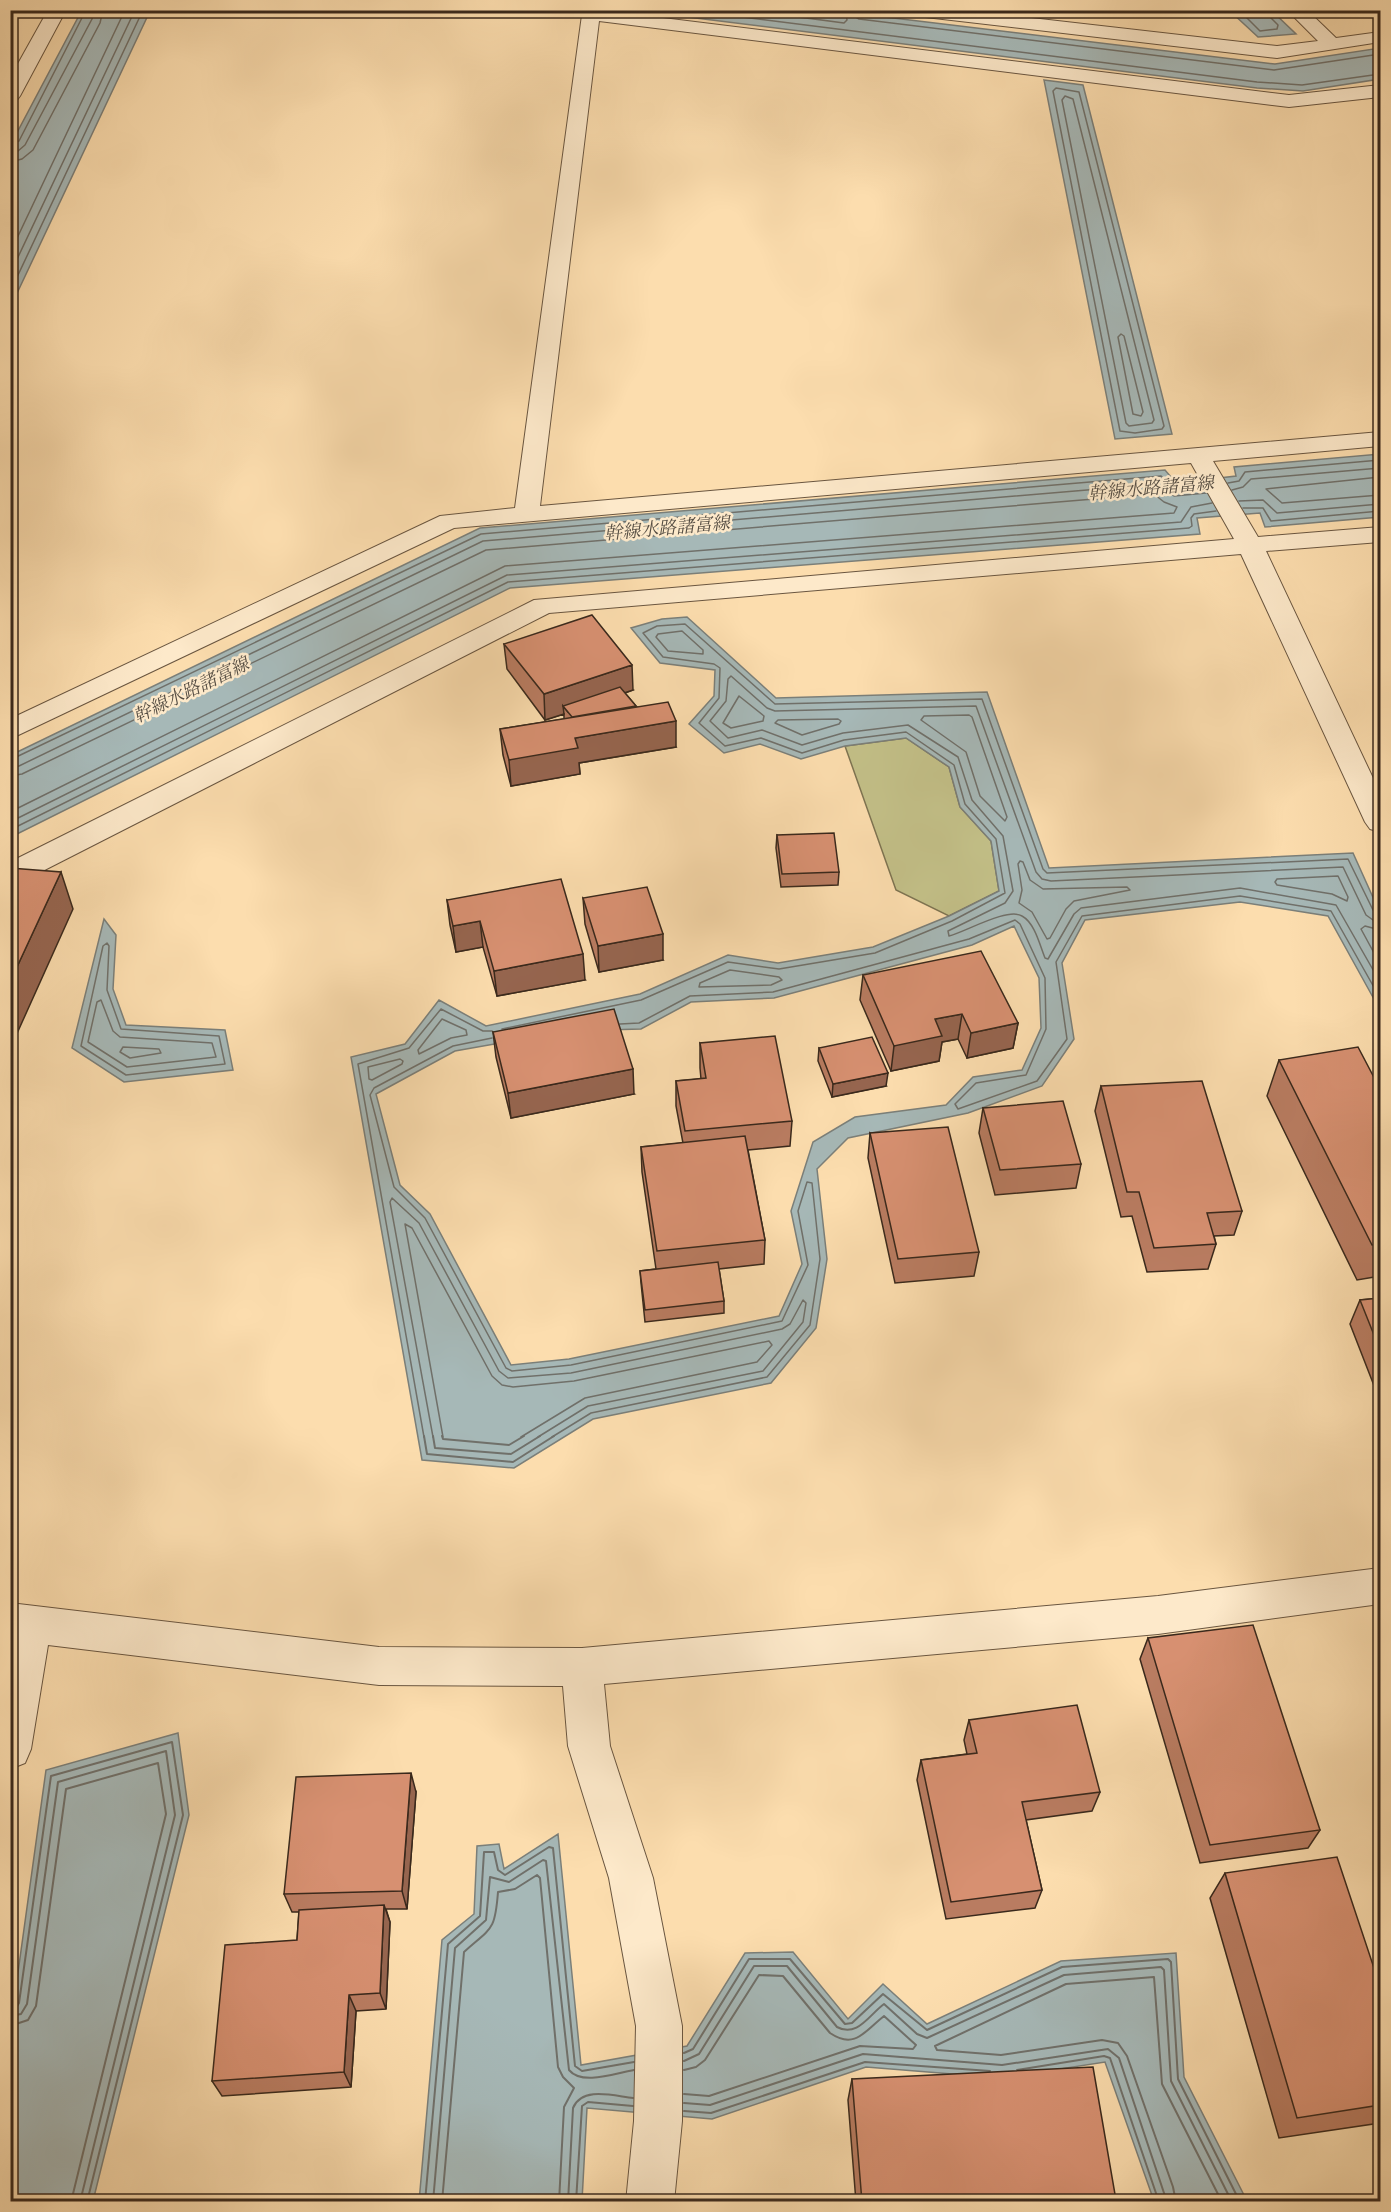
<svg xmlns="http://www.w3.org/2000/svg" width="1391" height="2212" font-family="Vollkorn,'Noto Serif JP',serif">
<rect width="100%" height="100%" fill="#fcddae"/>
<filter id="stains"><feTurbulence type="fractalNoise" baseFrequency=".00333" numOctaves="4"/><feColorMatrix values="0 0 0 0 .2 0 0 0 0 .09 0 0 0 0 .02 0 0 0 .5 -.17"/></filter>
<radialGradient id="worn" r=".72"><stop offset=".6" stop-color="#630" stop-opacity="0"/><stop offset="1" stop-color="#630" stop-opacity=".3"/></radialGradient>
<path fill="#c3c088" stroke="#7e7452" stroke-width="1.5" d="M906,738l43,29 11,40 31,34 8,50 -50,25 -53,-26 -51,-144z"/>
<path fill="#a6b8b7" stroke="#7b7f79" stroke-width="1.5" fill-rule="evenodd" d="M82,10l68,1 -139,295v-162z
M639,11h196l440,53 105,-16v31l-77,12 -46,-3z
M1230,11h42l24,23 -38,3z
M1044,80l39,5 89,349 -57,5z
M1380,454v63l-115,10 -5,-14 -63,5 3,16 -690,54 -499,249v-82l469,-227 685,-58 11,13 60,-7 -2,-9z
M687,617l89,81 211,-6 62,176 304,-15 27,60v97l-52,-94 -88,-14 -155,18 -23,43 12,76 -32,47 -74,27 -120,25 -31,31 10,90 -11,69 -45,55 -178,36 -79,49 -92,-8 -71,-403 54,-13 34,-44 47,26 154,-32 88,-39 50,8 95,-16 76,-31 50,-25 -8,-50 -31,-34 -11,-40 -43,-29 -61,8 -44,13 -41,-15 -36,9 -35,-29 25,-28 1,-26 -55,-7 -29,-35 31,-9zM1014,926l25,52 2,50 -19,42 -49,7 -27,28 -91,12 -42,25 -22,69 11,53 -23,52 -210,43 -58,6 -81,-151 -30,-29 -24,-91 79,-43 113,-20 73,-2 50,-27 83,-4 198,-53z
M104,919l12,16 -3,54 13,36 99,5 8,40 -109,12 -52,-34z
M178,1733l11,82 -96,386h-82v-178l35,-253z
M558,1834l23,231 106,-19 58,-93 48,-1 55,67 35,-35 44,40 134,-63 115,-8 8,124 63,124h-93l-49,-139 -103,16 -136,-11 -154,52 -125,-11 -5,93 -163,1 23,-262 32,-26 3,-68 22,-2 5,25z"/>
<g fill="none" stroke-linecap="round" stroke-linejoin="round">
<path stroke="#70706a" stroke-width="1.5" d="M686,10l571,72 45,3 78,-11
M746,10l98,13 3,-3 -2,-10
M853,10l1,6 5,3 415,51 106,-16
M1239,10l21,21 17,-2 1,-4 -9,-9 -1,-6
M1056,88l23,4 85,334 -2,3 -27,4 -15,-2 -67,-340z
M1065,96l8,3 81,321 -2,3 -23,3 -3,-3 -64,-323z
M10,145l9,-4 67,-131
M10,153l8,-2 7,-6 67,-126 2,-9
M10,162l12,-3 11,-9 67,-127 3,-13
M10,253l115,-243
M10,274l125,-264
M10,292l133,-282
M1121,334l3,2 19,76 -2,4 -8,-2 -15,-77z
M1380,477l-114,12 16,14 98,-8
M1228,483l11,-2 6,-9 135,-12
M1232,490l11,-3 8,-8 129,-11
M1239,501l24,-1 14,13 103,-9
M1243,508h20l8,13 109,-10
M682,631l21,19v4l-35,-3 -12,-14 2,-3z
M739,696l25,20 -1,5 -32,7 -8,-5z
M969,715l3,2 35,100 -2,4 -25,-25 -14,-44 -45,-32 3,-4z
M838,719l3,2 -2,3 -37,11 -27,-12 3,-3z
M10,760l471,-226 680,-58 13,12 28,-2
M10,767l9,-1 464,-225 675,-57 16,12 32,-3
M10,776l12,-2 464,-224 668,-56 10,8 13,5 -3,6 -669,53 -495,246
M10,822l497,-247 674,-53 10,-15 21,-4
M10,830l498,-248 681,-54 3,-2 -1,-8 3,-4 22,-3
M1020,861l3,1 7,18 13,9 84,-2 3,3 -56,11 -8,8 -16,29 -3,1 -15,-27 -13,-9 3,-13 -4,-26z
M1338,876l10,21 -1,4 -15,-7 -55,-9 -2,-3 2,-3z
M1380,921l-7,-1 -7,-5 -23,-48 -292,14 -9,-2 -6,-7 -60,-166 -201,5 -8,-3 -36,-32 -3,3 -2,22 -16,20 18,17 34,-8 40,15 41,-12 65,-8 50,32 14,43 31,36 10,55 -8,12 -57,28 1,5c16,-4 59,-29 73,-20 13,7 18,30 23,42l3,1 26,-45 7,-6 159,-20 96,17 44,77
M1380,930l-15,-4 -4,3 19,35
M107,943l2,3 -2,44 14,39 98,7 6,28 -99,11 -45,-29 22,-100z
M730,970l49,7 3,3 -11,5 -72,2 1,-4z
M101,1000l12,31 7,6 92,6 4,14 -89,10 -39,-25 9,-40z
M442,1019l24,11 1,5 -16,3 -32,16 -1,-4z
M620,1024l19,-1 51,-27 83,-4 196,-53 46,-19 5,4 25,54 1,51 -20,46 -50,8 -21,21 3,5 79,-28 30,-42 -11,-77 26,-46 158,-20 91,15 49,87
M502,1029l139,-29 87,-38 51,7 96,-16 77,-32 53,-28 -9,-54 -31,-35 -11,-39 -48,-33 -62,8 -42,13 -41,-15 -36,8 -26,-23 20,-25 1,-30 -6,-4 -51,-7 -20,-24 14,-7 28,-2 90,80 207,-5 61,170 4,4 301,-14 25,51 7,4
M492,1038l-39,8 -79,42 -4,7 24,92 31,31 81,150 6,3 59,-6 211,-44 26,-56 -10,-54 9,-29 5,1 8,76 -10,66 -43,52 -176,36 -39,24
M123,1047l36,2 2,4 -31,5 -10,-6z
M400,1059l3,2 -1,3 -30,16 -3,-1 -1,-12z
M424,1437l-66,-373 51,-16 32,-39 42,22h9
M433,1437l-43,-235 2,-4 27,25 80,148 9,7 63,-5 211,-44 8,-5 13,-24 3,3 -3,19 -40,49 -175,35 -50,31
M443,1437l-38,-213 7,4 80,148 10,9 11,2 61,-6 195,-40 3,4 -15,17 -172,36 -64,39"/>
<path stroke="#70706a" stroke-width="2" d="M424,1436l3,18 86,8 41,-26
M433,1436l2,12 76,6 29,-18
M442,1436l1,3 66,6 15,-9
M10,2009l6,-1 3,-5 32,-227 121,-34 11,73 -96,387
M10,2016l11,-2 6,-10 31,-222 108,-31 9,64 -95,387
M10,2026l18,-6 8,-14 30,-217 92,-26 8,51 -95,388
M684,2053l9,-4 56,-90h41l55,65 7,-1 31,-29 44,36 135,-63 106,-8 3,3 7,117 62,123
M684,2061l15,-7 55,-88h33l50,61c20,11 32,-12 47,-23l33,30 10,4 137,-63 97,-8 3,3 7,111 61,121
M684,2070l12,-3 9,-7 54,-85 24,1 47,57c25,17 35,-2 54,-17l32,29 -3,4 -53,-3 -151,50 -25,-2
M1017,2070l87,-14 6,2 49,144
M684,2103l26,2 153,-51 139,11 106,-16 11,9 48,144
M684,2111l27,2 154,-51 125,9
M425,2202l23,-258 32,-28 4,-64h10l4,18 7,5 44,-28 4,1 22,218 7,5 52,-9
M433,2202l22,-254 31,-28 4,-43 19,5 34,-22 3,1 23,209c13,16 47,3 65,0
M442,2202l22,-250c28,-25 31,-21 34,-60l17,-3 22,-14 3,3 18,189 5,10 11,11 -10,19 -5,95
M568,2202l5,-94c9,-22 41,-12 60,-10
M576,2202l6,-96 6,-4 45,4
M1176,2202l-3,-15 -46,-131 -9,-13 -16,-3 -101,15 -64,-5 -2,-4 131,-62 88,-7 8,107 60,118"/>
<defs>
<path id="street" d="M48,10h18l-46,86 -3,4 -7,2v-24z
M598,10l691,85 91,-10v12l-91,10 -690,-86 -59,485 840,-74v14l-167,15 45,76 122,-10v15l-114,9 114,242v39l-10,-3 -5,-7 -124,-268 -692,59 -528,269 -11,3v-23l524,-262 700,-61 -43,-76 -737,65 -444,211v-20l430,-203 75,-8 67,-493 3,-4z
M899,10h61l317,36 41,-5 -31,-31h20l29,28 44,-6v10l-103,16 -369,-43z
M1380,1568v36l-222,30 -554,50 6,62 43,132 29,148v95l-8,81h-48l8,-81 2,-95 -27,-148 -41,-132 -5,-60 -184,-1 -331,-40 -17,104 -6,14 -15,6v-166l369,44 203,1 576,-52z"/>
</defs>
<use href="#street" stroke="#6a5640" stroke-width="2"/>
<use href="#street" fill="#fde9ca" fill-rule="evenodd"/>
</g>
<path fill="#b97c61" stroke="#3a291c" stroke-width="1.5" d="M504,644l129,46 -8,3 11,13 40,41 -97,16 1,11 -69,12 -8,-31 -3,-26 64,-10v-5l-19,6 -38,-51z
M777,835l62,37 -1,13 -57,2 -5,-39z
M583,898l80,62 -64,12 -14,-48z
M447,900l138,80 -88,16 -14,-49 -27,5 -6,-27z
M863,975l155,48 -5,25 -46,10 -9,-19 -16,3 -3,19 -48,10 -31,-71z
M493,1032l141,62 -123,24 -15,-61z
M700,1043l92,78 -2,25 -42,4 17,90 -1,24 -45,5 5,32v12l-79,9 -4,-39 -1,-12 16,-2 -14,-97 -1,-25 42,-4 -7,-37v-25l25,-2 -1,-11z
M819,1048l67,38 -54,11 -14,-36z
M1279,1060l101,29v187l-23,4 -90,-184z
M1101,1086l141,125 -8,24 -20,1 2,8 -8,25 -61,3 -15,-56 -11,1 -26,-106z
M983,1108l98,56 -5,24 -81,7 -16,-62z
M870,1133l109,119 -5,24 -79,7 -27,-125z
M1380,1298v103l-30,-77 10,-24z
M1148,1638l172,192 -12,18 -108,15 -60,-204z
M969,1720l131,72 -8,19 -66,9 16,70 -7,18 -89,11 -29,-139 4,-20 46,-6 -3,-14z
M416,1792l-9,117h-21l4,13 -4,87 -30,2 -5,76 -129,9 -10,-15 85,-141 2,-28h-7l-8,-18z
M1225,1873l155,113v137l-101,15 -69,-240z
M852,2079l264,121 -1,2h-259l-8,-102z"/>
<path fill="#96654f" stroke="#3a291c" stroke-width="1.5" d="M632,665l1,25 -65,22 -5,-6 1,8 -19,6 -1,-26z
M676,721v26l-97,16 1,11 -69,12 -2,-26 66,-22z
M61,872l12,37 -63,140v-67z
M480,921l3,26 -27,5 -3,-26z
M663,934v26l-64,12 -1,-26z
M583,954l2,26 -88,16 -3,-25z
M962,1014l-4,25 -16,3 -3,19 -48,10 3,-25 41,-27z
M1018,1023l-5,25 -46,10 4,-25z
M633,1069l1,25 -123,24 -3,-25z
M888,1073l-2,13 -54,11 1,-13z
M411,1773l5,19 -9,117 -5,-18z
M384,1905l6,17 -4,87 -6,-16z
M349,1995l7,16 -5,76 -7,-15z"/>
<path fill="#d79071" stroke="#3a291c" stroke-width="1.5" d="M592,615l40,50 -88,29 -40,-50z
M620,687l16,19 -64,11 -9,-11z
M668,702l8,19 -101,17 3,10 -69,12 -9,-31z
M834,833l5,39 -57,2 -5,-39z
M10,868l51,4 -51,110z
M561,879l22,75 -89,17 -14,-50 -27,5 -6,-26z
M647,887l16,47 -65,12 -15,-48z
M981,951l37,72 -47,10 -9,-19 -27,5 7,17 -48,10 -31,-71z
M614,1009l19,60 -125,24 -15,-61z
M775,1036l17,85 -107,10 -9,-50 30,-3 -6,-35z
M872,1037l16,36 -55,11 -14,-36z
M1358,1047l22,42v155l-8,1 -93,-185z
M1202,1081l40,130 -35,2 9,31 -62,4 -15,-56h-12l-26,-106z
M1063,1101l18,63 -81,6 -17,-62z
M948,1127l31,125 -81,7 -28,-126z
M745,1136l20,104 -108,11 -16,-104z
M718,1262l6,39 -79,9 -5,-39z
M1380,1298v52l-20,-50z
M1253,1625l67,205 -110,15 -62,-207z
M1077,1705l23,87 -78,10 20,88 -91,12 -30,-142 56,-7 -8,-33z
M411,1773l-9,118 -118,3 12,-117z
M1337,1857l43,129v119l-83,13 -72,-245z
M384,1905l-4,88 -31,2 -5,77 -132,9 13,-136 72,-5 2,-30z
M1093,2067l23,133 -25,2h-229l-10,-123z"/>
<g text-anchor="middle" stroke-width="5" stroke-linejoin="round" paint-order="stroke">
<g font-size="18" font-style="italic" fill="#554d43" stroke="#fde9ca">
<text transform="translate(1151 488) rotate(-5)" y="6">幹線水路諸富線</text>
<text transform="translate(667 528) rotate(-5)" y="6">幹線水路諸富線</text>
<text transform="translate(191 690) rotate(-26)" y="6">幹線水路諸富線</text>
</g>
</g>
<rect width="1391" height="2212" fill="none" stroke="#fcddae" stroke-width="36"/>
<rect x="12" y="12" width="1367" height="2188" fill="none" stroke="#3a291c" stroke-width="3"/>
<rect x="18" y="18" width="1355" height="2176" fill="none" stroke="#3a291c" stroke-width="1.5"/>
<rect width="100%" height="100%" filter="url(#stains)"/>
<rect width="100%" height="100%" fill="url(#worn)"/>
</svg>
